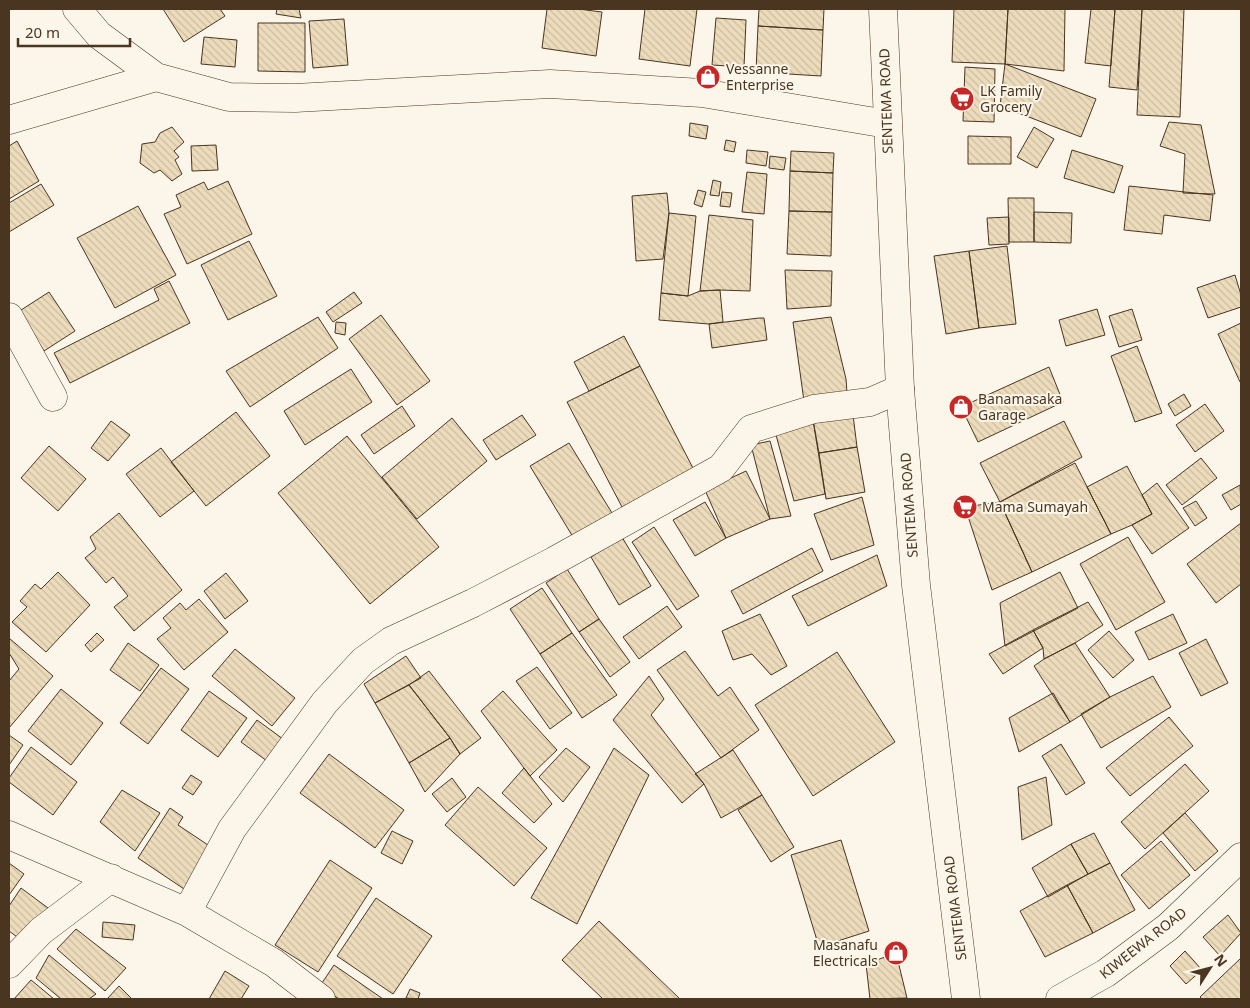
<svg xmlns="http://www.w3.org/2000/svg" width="1250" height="1008" font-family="'Noto Sans',sans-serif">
<defs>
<pattern id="building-back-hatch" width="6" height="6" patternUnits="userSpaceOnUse" patternTransform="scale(1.25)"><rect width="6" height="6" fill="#ecdcbc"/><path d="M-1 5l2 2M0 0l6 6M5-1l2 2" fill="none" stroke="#ccbda1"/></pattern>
</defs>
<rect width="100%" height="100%" fill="#fbf6e9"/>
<path fill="url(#building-back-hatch)" stroke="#4a3520" d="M163,9h57l5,7 -41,26z
M277,9h22l2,9 -25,-4z
M547,9h31l24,3 -6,44 -54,-8z
M645,9h52l-7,57 -51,-7z
M759,9h65l-1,21 -65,-4z
M954,9h54l-3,55 -53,-2z
M1008,9h57l-1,62 -59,-7z
M1091,9h24l-4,57 -26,-3z
M1115,9h27l-5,81 -28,-3z
M1142,9h42l-4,108 -43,-2z
M716,18l30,2 -2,47 -32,-2z
M344,19l4,46 -35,3 -4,-47z
M258,23h47v49l-47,-1z
M758,26l65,4 -2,46 -65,-4z
M204,37l33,3 -2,27 -34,-3z
M1005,64l91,35 -15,38 -81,-31z
M965,67l30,2 -1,53 -31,-1z
M1169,122l32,3 14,69 -32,-1 2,-39 -25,-8z
M690,123l18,3 -2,13 -17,-3z
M172,127l12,15 -10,9 5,6 -4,3 7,14 -10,7 -12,-11 -6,3 -14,-10 2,-19 13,-2 5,-9z
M1034,127l20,12 -17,29 -20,-11z
M968,136l43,1v27h-43z
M726,140l10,2 -2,10 -10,-2z
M17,141l22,40 -30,18v-53z
M216,145l2,25 -26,1 -1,-25z
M747,150l21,2 -2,14 -20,-3z
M1072,150l51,16 -9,27 -50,-15z
M791,151l43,2 -1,20 -43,-2z
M770,156l16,2 -2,12 -15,-2z
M790,171l43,2 -1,39 -43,-1z
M747,172l20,2 -3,40 -22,-2z
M713,180l8,2 -2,14 -9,-1z
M228,181l24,53 -65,30 -23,-50 17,-7 -5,-12 28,-13 4,8z
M41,184l13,21 -45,27v-29z
M1129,186l84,9 -3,26 -46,-6 -2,19 -38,-4z
M698,190l8,2 -4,15 -8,-3z
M722,192l10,1 -2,14 -10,-1z
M667,193l2,20 -6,46 -27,2 -4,-65z
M1008,198h26v44h-25z
M138,206l38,69 -61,33 -38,-70z
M789,211l43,1 -1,44 -44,-2z
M1034,212l38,1 -1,30 -37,-1z
M669,213l27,3 -8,80 -27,-3z
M709,215l44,5 -3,71 -30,-1 -20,1z
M1009,217v27l-20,1 -2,-27z
M249,241l28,55 -49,24 -27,-55z
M1007,246l9,78 -37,4 -10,-77z
M969,251l10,77 -33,6 -12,-78z
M785,270l47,1 -1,35 -44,3z
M1235,275l6,20v12l-33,11 -11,-30z
M169,281l21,42 -120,60 -16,-30 105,-53 -5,-11z
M720,290l3,32 -14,2 -50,-4 2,-27 27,3 12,-5z
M49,292l26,39 -31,20 -26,-39z
M354,292l8,11 -29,19 -7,-10z
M1097,309l8,26 -39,11 -7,-26z
M1132,309l10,31 -23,7 -10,-31z
M381,315l49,66 -33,24 -48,-66z
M318,317l20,31 -88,59 -24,-36z
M831,317l15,62 1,14 -43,8 -11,-79z
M759,318h5l3,22 -55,8 -3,-24z
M336,322l10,1 -1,12 -10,-2z
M1241,323v59h-1l-22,-48z
M624,336l16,30 -51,25 -15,-29z
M1137,346l25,67 -27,9 -24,-66z
M640,366l54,104 -72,37 -55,-105z
M1049,367l14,35 -85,40 -17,-35z
M351,369l21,33 -67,43 -21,-34z
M1184,394l7,12 -16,10 -7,-12z
M1205,404l19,27 -29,21 -19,-27z
M402,406l13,20 -41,28 -13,-19z
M236,412l34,44 -64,50 -35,-44z
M522,415l14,20 -40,25 -13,-20z
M853,415l4,32 -38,6 -6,-33z
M452,418l35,43 -70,58 -35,-42z
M813,420l12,74 -31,7 -18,-66z
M111,421l19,14 -22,26 -17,-13z
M1064,421l18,36 -82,45 -20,-39z
M347,436l92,111 -69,57 -92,-111z
M770,441l21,75 -21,3 -19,-74z
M569,443l43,70 -39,24 -43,-71z
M49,446l37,33 -28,32 -37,-33z
M857,447l8,45 -39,7 -7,-46z
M161,448l33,43 -34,26 -34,-43z
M1201,458l16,20 -35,27 -16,-20z
M1075,463l36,71 -79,38 -32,-70z
M1127,466l25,48 -20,11 -21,9 -24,-47z
M746,471l24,48 -44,19 -21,-48z
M1157,483l32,45 -37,26 -20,-29 20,-11 -10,-19z
M1240,485l1,19 -10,6 -9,-15z
M862,497l12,48 -43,15 -17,-46z
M1196,501l11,17 -12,8 -12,-18z
M705,502l21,36 -31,18 -22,-36z
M1000,502l32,70 -40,18 -27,-83z
M119,513l63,77 -48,41 -20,-24 14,-11 -15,-19 -7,6 -21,-25 11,-9 -6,-12z
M1241,523v61l-25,19 -29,-39z
M654,527l45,69 -22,14 -45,-68z
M622,537l29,49 -32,19 -28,-48z
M1128,537l37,65 -49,28 -36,-66z
M812,548l11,23 -80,43 -12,-23z
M877,555l10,31 -79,40 -16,-30z
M567,569l32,50 -20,13 -33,-49z
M58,572l32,33 -44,47 -34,-30 15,-15 -7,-6 15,-17 6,5z
M1060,572l18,36 -73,38 -5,-43z
M226,573l22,28 -23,18 -21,-28z
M542,588l30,45 -32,21 -30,-45z
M199,599l29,33 -44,38 -27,-31 14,-11 -8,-10 17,-15 6,7z
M1088,602l15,23 -28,18 -31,16 -1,-11 -10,-18z
M667,606l15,21 -43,32 -16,-22z
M760,614l27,52 -16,9 -19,-21 -19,6 -11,-29z
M1173,614l14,29 -38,17 -14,-28z
M599,619l31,43 -20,15 -31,-45z
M1033,630l10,18 -40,26 -14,-20z
M1109,631l25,29 -21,18 -25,-28z
M97,633l7,7 -13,12 -6,-7z
M572,633l45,62 -35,23 -42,-64z
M9,638l44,38 -44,52v-47l10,-12 -10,-16z
M1206,639l22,44 -27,13 -22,-43z
M128,643l31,22 -19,26 -30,-21z
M1075,643l35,54 -40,25 -36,-56 10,-7z
M235,649l60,49 -23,28 -60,-50z
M685,651l33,45 12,-9 29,43 -38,28 -64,-88z
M837,652l58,90 -82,54 -58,-91z
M406,656l15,22 -46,25 -11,-19z
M537,667l35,46 -22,16 -34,-48z
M161,668l28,21 -41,55 -28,-21z
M429,671l52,67 -21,16 -10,-16 -41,-53z
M649,676l15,23 -13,16 53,69 -22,19 -69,-83z
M1153,676l18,31 -70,41 -20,-34 29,-17z
M409,685l41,53 -41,25 -34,-60z
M61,689l42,34 -32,42 -43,-34z
M209,691l38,27 -29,39 -37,-27z
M503,691l54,59 -27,26 -49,-65z
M1053,693l17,29 -51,30 -10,-34z
M1169,717l24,29 -63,50 -24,-28z
M257,720l26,19 -16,22 -26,-19z
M9,735l14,10 -14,20z
M450,738l10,16 -35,38 -16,-29z
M1061,744l24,39 -19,12 -24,-39z
M31,747l46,35 -24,33 -44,-33v-4z
M566,748l24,19 -27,35 -24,-25z
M614,748l35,27 -72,149 -46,-26z
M733,750l29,45 -41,23 -17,-34 -9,-10z
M329,754l75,56 -29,38 -75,-55z
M1185,764l24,27 -64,58 -24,-27z
M524,768l28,36 -18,19 -32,-30z
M191,775l11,7 -9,13 -11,-7z
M1046,777l6,48 -30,15 -4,-53z
M452,778l14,19 -19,15 -15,-18z
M478,787l69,61 -33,38 -69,-61z
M122,790l38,23 -25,38 -35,-29z
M762,795l32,52 -23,15 -33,-52z
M170,808l13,9 -5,8 36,24 -27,42 -49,-33z
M1185,813l33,38 -23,20 -32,-38z
M392,831l21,10 -11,23 -21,-11z
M1094,833l16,30 -22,11 -17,-30z
M841,840l28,91 -50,16 -28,-92z
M1161,841l29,34 -41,34 -28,-34z
M1071,844l17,30 -40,23 -16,-29z
M330,860l42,28 -54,84 -43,-27z
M9,863l15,11 -15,21z
M1110,863l25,47 -42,23 -26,-48z
M1067,885l26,48 -48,24 -25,-46z
M21,888l27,20 -24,34 -15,-11v-25z
M376,898l56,38 -39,58 -56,-38z
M1228,915l13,18 -21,23 -17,-19z
M599,921l81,78h-77l-41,-39z
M103,922l32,3 -2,15 -31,-3z
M76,929l50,39 -21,23 -48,-42z
M1185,951l17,19 -16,14 -16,-18z
M896,953l11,45 -37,1 -4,-35z
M49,955l47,39 -7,5h-28l-25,-21z
M1241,958v41h-39l-2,-2z
M334,965l49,34h-44l-19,-13z
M225,971l24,15 -8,13h-32z
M31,980l23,19h-40z
M119,986l13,13h-25z
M410,989l10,4 -2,6 -12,-1z"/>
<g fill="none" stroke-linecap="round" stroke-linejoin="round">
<defs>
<path id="minor" d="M77,9l22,26 57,42 73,20 66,1 255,-14 152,9 185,31
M9,120l147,-43
M9,317l44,80
M9,835l178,77 87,51 47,36
M187,912l45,-83 93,-127 38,-41 28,-20 82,-38 81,-42 167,-93 30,-39 63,-20 56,-7 30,-13
M9,964l32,-33 70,-53
M1060,999l46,-26 62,-46 73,-70"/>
<path id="secondary" d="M883,9l17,380 16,196 50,414"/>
</defs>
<use href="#minor" stroke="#4a3520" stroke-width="29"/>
<use href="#secondary" stroke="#4a3520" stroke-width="29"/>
<use href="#minor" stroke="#fbf6e9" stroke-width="28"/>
<use href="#secondary" stroke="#fbf6e9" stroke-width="28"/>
</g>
<defs>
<symbol id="shop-disc" viewBox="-11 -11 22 22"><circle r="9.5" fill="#c62828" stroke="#fbf6e9"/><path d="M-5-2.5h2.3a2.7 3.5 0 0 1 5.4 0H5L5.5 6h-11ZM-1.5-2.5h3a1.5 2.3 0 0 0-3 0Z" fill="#fff"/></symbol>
<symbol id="supermarket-disc" viewBox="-11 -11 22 22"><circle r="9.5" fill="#c62828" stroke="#fbf6e9"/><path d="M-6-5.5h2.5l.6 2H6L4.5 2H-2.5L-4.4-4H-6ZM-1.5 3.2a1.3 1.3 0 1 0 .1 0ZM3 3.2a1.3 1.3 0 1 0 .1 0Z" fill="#fff"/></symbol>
</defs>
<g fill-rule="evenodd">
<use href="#shop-disc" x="694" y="63" width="28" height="28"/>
<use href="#supermarket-disc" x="948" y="85" width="28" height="28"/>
<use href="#shop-disc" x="947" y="393" width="28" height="28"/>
<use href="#supermarket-disc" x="951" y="493" width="28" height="28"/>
<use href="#shop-disc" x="882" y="939" width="28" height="28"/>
</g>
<g text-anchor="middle" stroke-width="4" stroke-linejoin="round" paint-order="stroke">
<g font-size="14" fill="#4a3520" stroke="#fbf6e9" text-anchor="start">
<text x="726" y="74">Vessanne<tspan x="726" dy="16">Enterprise</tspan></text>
<text x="980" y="96">LK Family<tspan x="980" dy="16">Grocery</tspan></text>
<text x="978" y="404">Banamasaka<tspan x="978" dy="16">Garage</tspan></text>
<text x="982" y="512">Mama Sumayah</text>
<text x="878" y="950" text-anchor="end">Masanafu<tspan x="878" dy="16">Electricals</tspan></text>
</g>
<g font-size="14" fill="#4a3520" stroke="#fbf6e9">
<text transform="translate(886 101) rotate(-92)" y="5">SENTEMA ROAD</text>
<text transform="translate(909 505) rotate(-94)" y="5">SENTEMA ROAD</text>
<text transform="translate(955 908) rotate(-97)" y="5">SENTEMA ROAD</text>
<text transform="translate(1143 943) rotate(-38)" y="5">KIWEEWA ROAD</text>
</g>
</g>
<rect width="1250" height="1008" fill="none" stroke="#4a3520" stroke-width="20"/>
<g transform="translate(1210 968) rotate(54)" stroke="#fbf6e9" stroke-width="4" paint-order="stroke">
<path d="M0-4L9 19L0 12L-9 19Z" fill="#4a3520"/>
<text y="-8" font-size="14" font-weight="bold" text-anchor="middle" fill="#4a3520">N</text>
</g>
<path d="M18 38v8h112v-8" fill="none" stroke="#4a3520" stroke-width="2.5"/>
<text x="25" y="38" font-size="15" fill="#4a3520" stroke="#fbf6e9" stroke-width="4" paint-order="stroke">20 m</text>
</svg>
